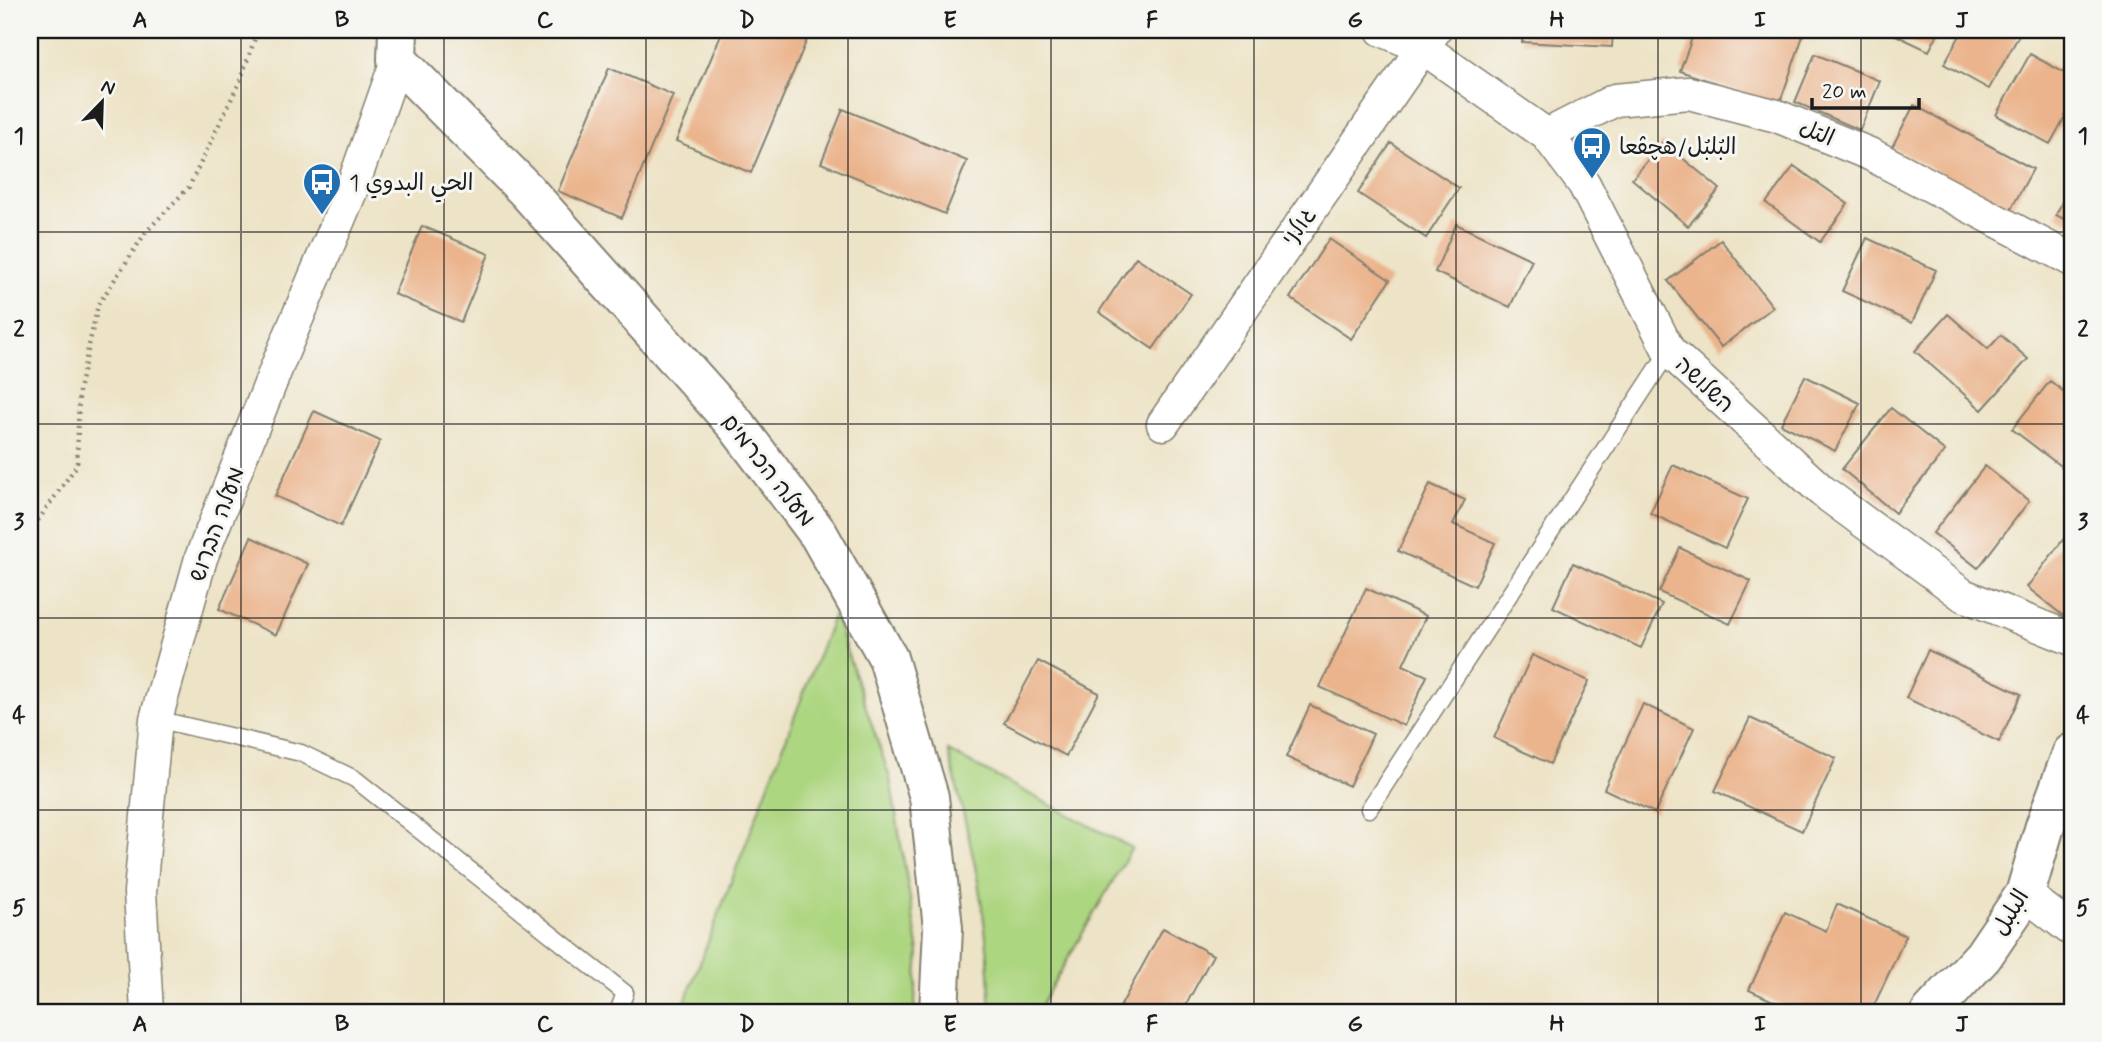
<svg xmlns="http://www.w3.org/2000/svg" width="2102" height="1042" font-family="Mynerve,'Playpen Sans Arabic','Playpen Sans Hebrew',sans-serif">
<rect width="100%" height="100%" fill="#f6f6f2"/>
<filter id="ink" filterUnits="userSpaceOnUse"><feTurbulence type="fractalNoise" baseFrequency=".0143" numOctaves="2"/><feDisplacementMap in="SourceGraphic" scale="14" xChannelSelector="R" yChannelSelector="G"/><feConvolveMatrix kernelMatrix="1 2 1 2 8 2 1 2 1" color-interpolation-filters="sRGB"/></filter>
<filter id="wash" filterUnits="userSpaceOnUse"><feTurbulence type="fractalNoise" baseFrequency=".00686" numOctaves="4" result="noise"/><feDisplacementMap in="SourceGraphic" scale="28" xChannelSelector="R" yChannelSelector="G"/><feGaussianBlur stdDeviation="1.57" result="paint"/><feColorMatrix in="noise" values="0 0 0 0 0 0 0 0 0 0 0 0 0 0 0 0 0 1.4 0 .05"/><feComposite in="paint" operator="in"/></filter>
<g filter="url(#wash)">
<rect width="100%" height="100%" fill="#ede3c6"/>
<path fill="#add681" stroke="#64794e" stroke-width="2" d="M834,614l56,164 29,175 -5,59h-233z
M948,751l184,97 -95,164h-47c1,-89 -20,-175 -42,-261z"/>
<g id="blocks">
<path fill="#ebb48c" d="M723,30h88l-60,143 -75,-32z
M1523,30h90l-1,17 -90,-5z
M1695,30h89l19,6 -24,69 -99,-34z
M1885,30h55l-11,21z
M1963,30h59l-33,59 -45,-25z
M1815,54l65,27 -20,49 -65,-28z
M2030,54l42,23v27l-22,40 -54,-29z
M609,68l64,27 -51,123 -64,-27z
M1914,105l119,64 -23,42 -118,-64z
M843,109l124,52 -22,53 -124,-51z
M1663,142l57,47 -32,37 -56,-47z
M1391,143l68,45 -33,50 -68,-45z
M1794,166l54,38 -28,38 -54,-39z
M2072,181v42l-16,-8z
M1456,224l76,36 -22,47 -75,-35z
M422,226l67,28 -28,68 -67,-28z
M1867,238l69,32 -24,53 -70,-32z
M1329,239l61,41 -39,59 -61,-41z
M1721,240l52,67 -52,40 -53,-66z
M1136,257l55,37 -38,55 -54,-37z
M1948,314l40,35 13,-14 27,24 -46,51 -67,-59z
M1805,376l55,27 -25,48 -54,-27z
M2050,381l22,17v77l-60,-46z
M1891,408l54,43 -50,62 -53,-44z
M314,411l66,30 -39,85 -66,-30z
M1673,465l75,34 -23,49 -75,-35z
M1985,466l44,35 -51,67 -45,-35z
M1430,484l35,16 -12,24 42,19 -20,43 -77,-35z
M2072,528v92l-1,2 -44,-35z
M251,537l57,27 -32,71 -57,-26z
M1680,548l71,33 -21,43 -71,-32z
M1573,563l89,41 -21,44 -88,-41z
M1366,588l60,28 -23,49 24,11 -23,50 -84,-39z
M1928,650l93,44 -22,48 -93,-44z
M1532,655l57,26 -39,83 -56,-26z
M1038,661l61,32 -33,63 -62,-33z
M1643,704l51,24 -39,85 -51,-24z
M1310,705l63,29 -24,52 -63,-29z
M1750,718l86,40 -34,73 -87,-40z
M1837,904l69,32 -35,76h-74l-48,-22 36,-78 41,19z
M1163,928l50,27 -31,57h-52l-10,-5z"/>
</g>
</g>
<g filter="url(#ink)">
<use href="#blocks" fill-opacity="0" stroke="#848071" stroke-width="2"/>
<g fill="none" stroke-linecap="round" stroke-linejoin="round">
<defs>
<path id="service" d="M156,719l145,34 54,26 270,214 -7,19
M1369,809l300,-458"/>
<path id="minor" d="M1382,30l40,17 125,88 37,49 85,167 153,140 141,104 109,44
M1547,135l68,-35 74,-7 88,23 95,39 200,105
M1163,424l272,-394
M2025,894l47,36
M147,1012l-7,-120 16,-173 45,-161 79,-199 71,-168 46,-131"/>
<path id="tertiary" d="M398,30l-1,30 129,130 210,235 83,110 69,123 41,139 14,131 -4,84
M1931,1012l52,-56 42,-62 20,-68 27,-73"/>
</defs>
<use href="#service" stroke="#848071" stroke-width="19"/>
<use href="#minor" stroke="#848071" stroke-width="35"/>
<use href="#tertiary" stroke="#848071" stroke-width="42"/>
<path stroke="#848071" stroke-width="4.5" stroke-dasharray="2 5" stroke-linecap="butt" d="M30,532l47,-67 2,-75 19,-85 48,-73 43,-45 51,-106 18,-51"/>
<use href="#service" stroke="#fff" stroke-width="16"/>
<use href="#minor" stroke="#fff" stroke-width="32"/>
<use href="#tertiary" stroke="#fff" stroke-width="38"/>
</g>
</g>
<path fill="none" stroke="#1c1c1c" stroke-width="2" stroke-opacity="0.55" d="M241,30v982M444,30v982M646,30v982M848,30v982M1051,30v982M1254,30v982M1456,30v982M1658,30v982M1861,30v982M30,232h2042M30,424h2042M30,618h2042M30,810h2042"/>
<defs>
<symbol id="bus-pin" viewBox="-11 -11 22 30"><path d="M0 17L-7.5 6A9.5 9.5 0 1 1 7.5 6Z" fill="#1f6fb2" stroke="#f6f6f2"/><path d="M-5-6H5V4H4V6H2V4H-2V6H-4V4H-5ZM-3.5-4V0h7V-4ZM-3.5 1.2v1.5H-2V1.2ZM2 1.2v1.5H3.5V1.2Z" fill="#fff"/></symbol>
</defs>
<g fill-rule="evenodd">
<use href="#bus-pin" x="1570" y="124" width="44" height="60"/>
<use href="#bus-pin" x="300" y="160" width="44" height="60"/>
</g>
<g text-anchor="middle" stroke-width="6" stroke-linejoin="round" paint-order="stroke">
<g font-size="23" fill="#1c1c1c" stroke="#f6f6f2">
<text transform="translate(1817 132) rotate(23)" y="8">التل</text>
<text transform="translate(1298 226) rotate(-55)" y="8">גולני</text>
<text transform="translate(1705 384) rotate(43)" y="8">השלושה</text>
<text transform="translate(769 470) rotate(52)" y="8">מעלה הכרמים</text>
<text transform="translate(216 524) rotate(-70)" y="8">מעלה הברוש</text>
<text transform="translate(2010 912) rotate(-59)" y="8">البلبل</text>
</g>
<g font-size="23" fill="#1c1c1c" stroke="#f6f6f2" text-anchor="start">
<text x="1619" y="154">البُلبُل/هچڤعا</text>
<text x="349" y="190">الحي البدوي 1</text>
</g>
</g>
<rect width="2102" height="1042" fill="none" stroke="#f6f6f2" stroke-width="77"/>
<g transform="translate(102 102) rotate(23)" stroke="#f6f6f2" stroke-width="5" paint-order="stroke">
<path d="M0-5L12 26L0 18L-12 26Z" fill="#1c1c1c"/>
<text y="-10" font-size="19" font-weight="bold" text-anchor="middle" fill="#1c1c1c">N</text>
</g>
<path d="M1812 98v10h107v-10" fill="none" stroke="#1c1c1c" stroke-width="3.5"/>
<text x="1822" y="98" font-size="21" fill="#1c1c1c" stroke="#f6f6f2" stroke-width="5" paint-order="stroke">20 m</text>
<rect x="38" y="38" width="2026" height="966" fill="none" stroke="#1c1c1c" stroke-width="2.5"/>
<g font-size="23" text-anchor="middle" font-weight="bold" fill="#1c1c1c">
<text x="140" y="27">A</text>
<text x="342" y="27">B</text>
<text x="545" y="27">C</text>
<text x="747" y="27">D</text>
<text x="950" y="27">E</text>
<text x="1152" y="27">F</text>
<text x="1355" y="27">G</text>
<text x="1557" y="27">H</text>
<text x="1760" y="27">I</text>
<text x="1962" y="27">J</text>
<text x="19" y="143">1</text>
<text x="2083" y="143">1</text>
<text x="19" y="336">2</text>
<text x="2083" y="336">2</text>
<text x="19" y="529">3</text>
<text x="2083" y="529">3</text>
<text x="19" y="722">4</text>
<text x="2083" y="722">4</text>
<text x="19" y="915">5</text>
<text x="2083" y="915">5</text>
<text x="140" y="1031">A</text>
<text x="342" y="1031">B</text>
<text x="545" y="1031">C</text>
<text x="747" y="1031">D</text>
<text x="950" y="1031">E</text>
<text x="1152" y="1031">F</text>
<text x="1355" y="1031">G</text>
<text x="1557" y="1031">H</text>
<text x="1760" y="1031">I</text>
<text x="1962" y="1031">J</text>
</g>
</svg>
